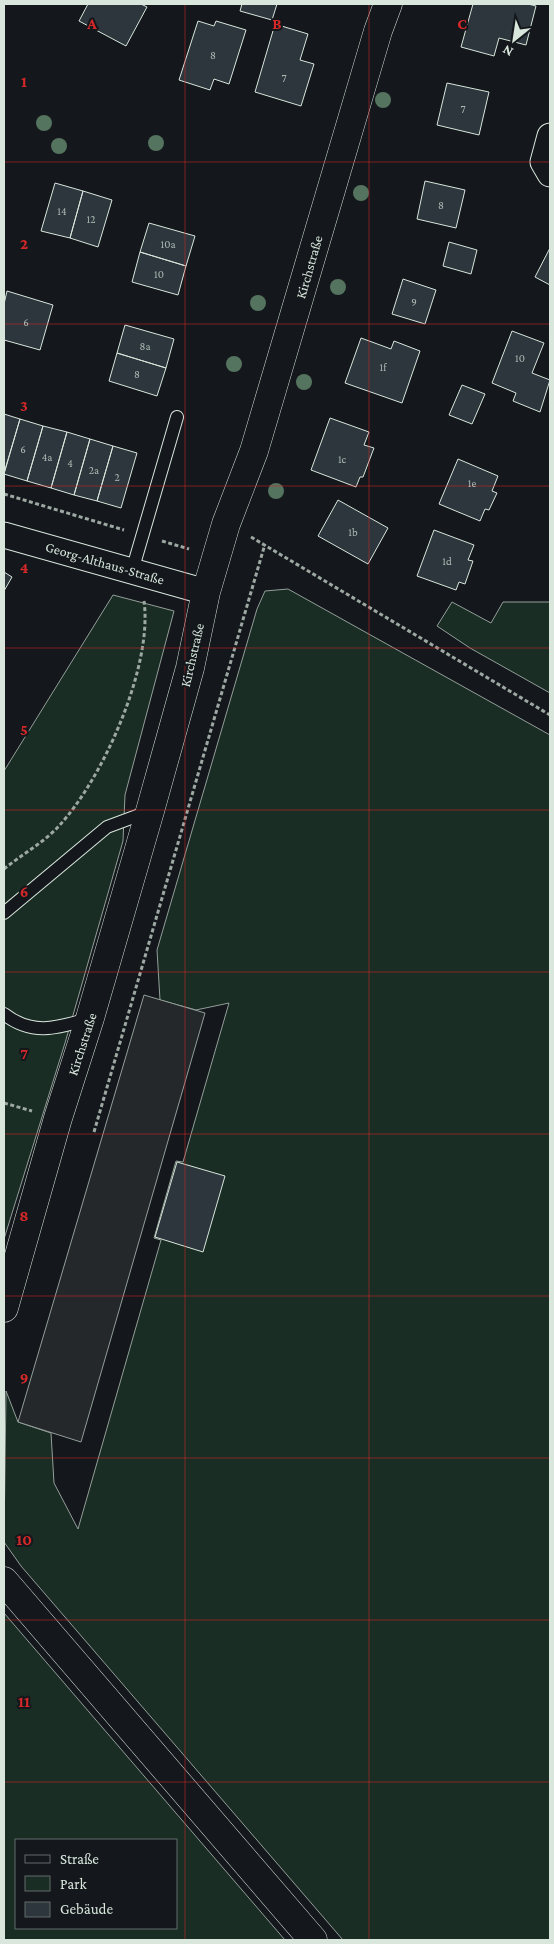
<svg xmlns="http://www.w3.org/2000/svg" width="554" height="1944" font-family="'Crimson Pro',serif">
<rect width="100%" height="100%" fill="#14181c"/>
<path fill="#1a2d24" stroke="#939e99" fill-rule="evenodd" d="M288,589l262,146v1205h-207l-322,-374 -17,-24 2,-151 12,31 33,11 3,50 24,46 83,-289 -7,-2 22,-77 7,1 46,-159 -33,7 -36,-10 -3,-50 100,-341 8,-18z
M113,595l61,16 -49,184 -2,46 -58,202 -61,196v-468z
M452,602l39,21 12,-21h47v91l-80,-45 -33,-22z
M4,1613l281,327h-281zM16,1840h160v88h-160z"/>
<path fill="#24282b" stroke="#939e99" d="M144,995l61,18 -124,429 -63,-20z"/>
<path fill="#2c363c" stroke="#d8e6dc" d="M88,4h53l6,3 -21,39 -47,-25z
M242,4h35l-5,16 -32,-9z
M473,4h55l8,2 -10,39 -27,-7 -5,18 -33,-9z
M198,21l16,5 2,-5 30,9 -17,54 -15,-5 -4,11 -31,-10z
M275,24l33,10 -8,26 14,4 -13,42 -46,-14z
M447,83l42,9 -10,43 -42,-10z
M425,181l40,9 -9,38 -39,-9z
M55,183l28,8 -13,47 -29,-7z
M83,191l29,9 -14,47 -28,-9z
M149,223l46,13 -9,30 -46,-14z
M449,242l28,8 -6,24 -28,-8z
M550,248v37l-15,-8z
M140,252l46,14 -8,29 -46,-13z
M403,279l33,11 -11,34 -33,-10z
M7,291l46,14 -13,45 -36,-10v-36z
M125,325l49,14 -8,29 -49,-15z
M512,331l32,12 -12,30 18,7 -10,32 -27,-11 3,-8 -24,-10z
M361,338l30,11 3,-8 26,10 -18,52 -57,-20z
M117,353l49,15 -9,28 -48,-15z
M462,385l23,9 -13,30 -23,-9z
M4,414l16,5 -16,54z
M330,418l39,14 -5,13 10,3 -11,29h-3l-4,10 -45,-17z
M20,419l23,7 -16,55 -23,-7z
M43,426l24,6 -16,56 -24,-7z
M67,432l23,7 -16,56 -23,-7z
M90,439l23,7 -16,55 -23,-6z
M113,446l24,7 -16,55 -24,-7z
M458,459l40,17 -6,15 5,2 -8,17 -4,-1 -5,12 -41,-17z
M338,500l50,28 -20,36 -50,-28z
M434,530l40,15 -6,15 5,1 -8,23 -6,-2 -3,8 -39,-14z
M4,572l8,5 -8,14z
M177,1162l48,14 -22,76 -48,-15z"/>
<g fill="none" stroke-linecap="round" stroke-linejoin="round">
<defs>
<path id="service" d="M132,571l45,-154
M4,913l103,-86 43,-16
M4,1014c28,22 53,14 84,5"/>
<path id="minor" d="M550,136l-7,26 7,12
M4,535l202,57"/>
<path id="tertiary" d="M4,1308l54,-190 32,-100 60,-207 40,-143 16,-76 20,-68 28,-73 124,-420 10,-27
M4,1581l309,359"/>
</defs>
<use href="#service" stroke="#d8e6dc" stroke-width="14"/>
<use href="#minor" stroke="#d8e6dc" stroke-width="27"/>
<use href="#tertiary" stroke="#d8e6dc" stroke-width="29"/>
<path stroke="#9da8a2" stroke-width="3" stroke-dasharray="4 2.5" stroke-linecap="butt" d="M4,494l120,36
M251,537l299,178
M162,541l27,8
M4,869c17,-14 39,-26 54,-42 45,-48 95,-161 86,-226
M4,1103l28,8
M94,1132l171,-588"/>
<use href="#service" stroke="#14181c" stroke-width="12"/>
<use href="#minor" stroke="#14181c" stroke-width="25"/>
<use href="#tertiary" stroke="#14181c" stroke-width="28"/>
</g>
<g fill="#55745f">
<circle cx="383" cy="100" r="8"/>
<circle cx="44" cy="123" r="8"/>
<circle cx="156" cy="143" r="8"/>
<circle cx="59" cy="146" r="8"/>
<circle cx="361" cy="193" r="8"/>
<circle cx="338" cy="287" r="8"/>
<circle cx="258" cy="303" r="8"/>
<circle cx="234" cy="364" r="8"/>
<circle cx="304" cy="382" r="8"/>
<circle cx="276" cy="491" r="8"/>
</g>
<path fill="none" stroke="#d62828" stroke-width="1" stroke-opacity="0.55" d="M185,4v1936M369,4v1936M4,162h546M4,324h546M4,486h546M4,648h546M4,810h546M4,972h546M4,1134h546M4,1296h546M4,1458h546M4,1620h546M4,1782h546"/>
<g text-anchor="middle" stroke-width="4" stroke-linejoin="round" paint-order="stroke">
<g font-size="11" fill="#adbab4">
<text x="213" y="59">8</text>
<text x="284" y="82">7</text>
<text x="463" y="113">7</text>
<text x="441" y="209">8</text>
<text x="62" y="215">14</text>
<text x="91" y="223">12</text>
<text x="168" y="248">10a</text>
<text x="159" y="278">10</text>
<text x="414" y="306">9</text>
<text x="26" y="326">6</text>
<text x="145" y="350">8a</text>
<text x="520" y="362">10</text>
<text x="383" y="371">1f</text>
<text x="137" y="378">8</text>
<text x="23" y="453">6</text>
<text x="47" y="461">4a</text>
<text x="342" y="463">1c</text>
<text x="70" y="467">4</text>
<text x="94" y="474">2a</text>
<text x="117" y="481">2</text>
<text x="472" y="487">1e</text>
<text x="353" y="536">1b</text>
<text x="447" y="565">1d</text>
</g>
<g font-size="14" fill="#d8e6dc" stroke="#14181c">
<text transform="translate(309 267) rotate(-74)" y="5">Kirchstraße</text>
<text transform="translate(105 563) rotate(16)" y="5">Georg-Althaus-Straße</text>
<text transform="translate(192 655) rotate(-77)" y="5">Kirchstraße</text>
<text transform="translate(82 1044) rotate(-72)" y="5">Kirchstraße</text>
</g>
</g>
<g font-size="16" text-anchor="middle" font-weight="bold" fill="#d62828" stroke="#14181c" stroke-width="4" stroke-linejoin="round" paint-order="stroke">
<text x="92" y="29">A</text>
<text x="277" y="29">B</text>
<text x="462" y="29">C</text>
<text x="24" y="87">1</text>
<text x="24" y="249">2</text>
<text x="24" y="411">3</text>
<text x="24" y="573">4</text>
<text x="24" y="735">5</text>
<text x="24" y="897">6</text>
<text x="24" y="1059">7</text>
<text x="24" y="1221">8</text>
<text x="24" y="1383">9</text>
<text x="24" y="1545">10</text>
<text x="24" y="1707">11</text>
</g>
<rect width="554" height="1944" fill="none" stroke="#d8e6dc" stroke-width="10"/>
<rect x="15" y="1839" width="162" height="90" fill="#14181c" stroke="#626a69"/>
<rect x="25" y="1855" width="25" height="8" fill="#14181c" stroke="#626a69"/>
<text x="60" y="1864" font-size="15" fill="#d8e6dc">Straße</text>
<rect x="25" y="1876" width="25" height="15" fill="#1a2d24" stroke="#626a69"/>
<text x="60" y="1889" font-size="15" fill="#d8e6dc">Park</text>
<rect x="25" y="1902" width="25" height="15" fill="#2c363c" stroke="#626a69"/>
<text x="60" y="1914" font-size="15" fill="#d8e6dc">Gebäude</text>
<g transform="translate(514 40) rotate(210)" stroke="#14181c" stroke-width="4" paint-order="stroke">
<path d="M0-4L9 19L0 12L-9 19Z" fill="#d8e6dc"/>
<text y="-8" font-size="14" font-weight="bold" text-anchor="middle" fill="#d8e6dc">N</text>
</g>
</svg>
